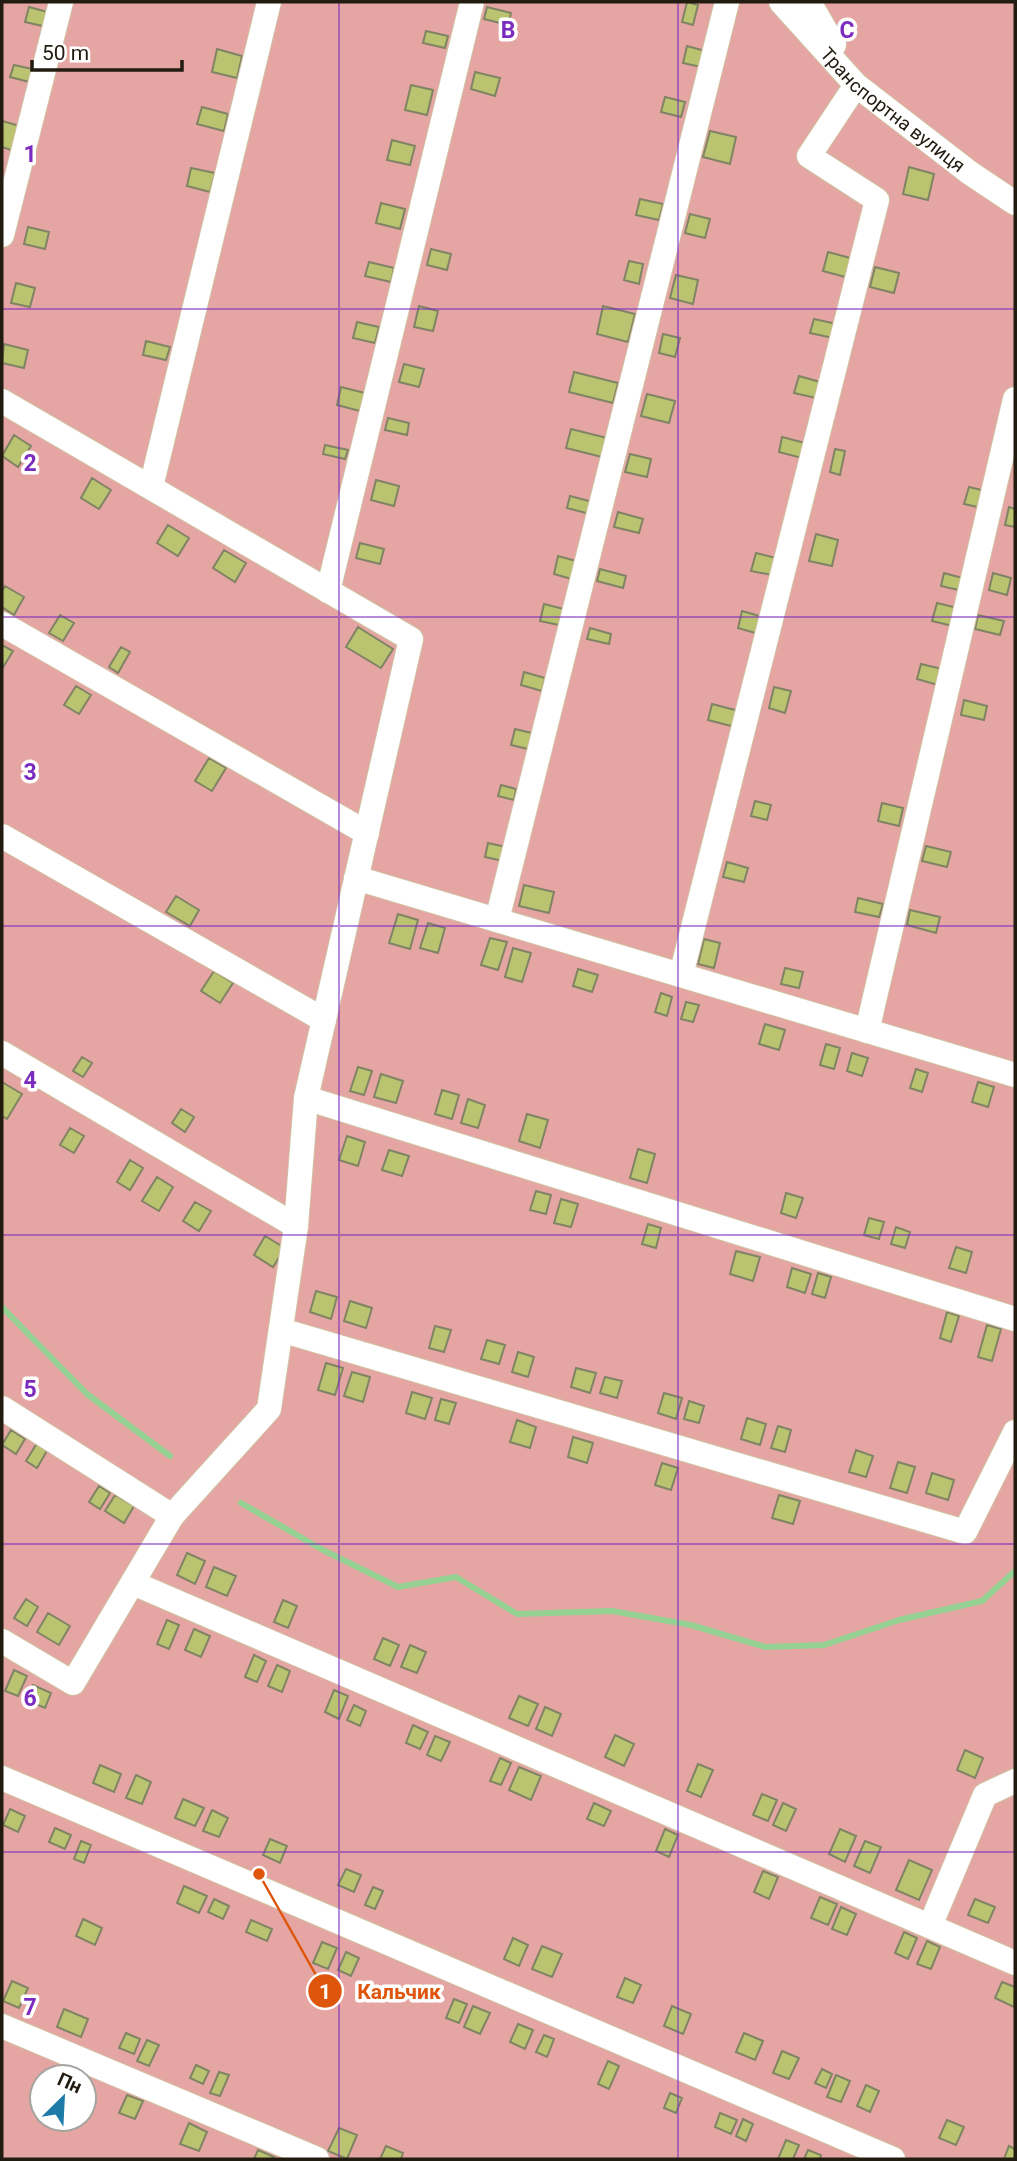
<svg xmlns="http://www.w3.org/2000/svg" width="1017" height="2161" font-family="Roboto,sans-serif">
<rect width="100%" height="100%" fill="#f9e8c8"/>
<path fill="#e5a5a2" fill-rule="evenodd" d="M2,2h1013v2157h-1013zM42,2077h42v42h-42z"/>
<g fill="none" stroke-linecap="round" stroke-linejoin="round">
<path stroke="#94d193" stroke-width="6" d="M2,1307l85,87 83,62
M241,1503l82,47 75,37 58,-10 61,37 95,-3 79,14 74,22 59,-2 75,-25 83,-19 33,-30"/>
</g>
<path fill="#bac370" stroke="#808464" stroke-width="2" d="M687,2l11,3 -5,20 -11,-3z
M29,7l22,6 -4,14 -22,-5z
M487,7l24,6 -3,12 -24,-6z
M426,31l22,5 -3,12 -22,-5z
M687,46l18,5 -4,16 -18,-4z
M217,49l25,7 -5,22 -25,-6z
M14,65l23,5 -4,13 -23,-6z
M475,72l25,6 -5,18 -24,-7z
M411,85l22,5 -6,25 -22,-5z
M665,97l20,5 -4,15 -20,-5z
M202,107l26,7 -4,17 -27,-7z
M2,121l18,5 -6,25 -12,-4z
M710,131l26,6 -6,27 -27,-7z
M392,140l23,6 -5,19 -23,-5z
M909,167l25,7 -6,26 -25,-6z
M191,168l24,5 -5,19 -23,-6z
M640,199l23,5 -4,16 -23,-5z
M381,203l24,6 -5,20 -24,-6z
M690,214l20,5 -5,19 -20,-5z
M28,227l21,5 -4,17 -21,-5z
M431,249l20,5 -4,16 -20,-5z
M828,252l26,7 -5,19 -26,-7z
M629,261l14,3 -4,20 -15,-4z
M369,262l25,6 -3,14 -26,-6z
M875,267l24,6 -5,20 -24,-6z
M676,275l22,5 -5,24 -23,-6z
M16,283l19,5 -5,19 -19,-4z
M419,306l19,5 -5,20 -19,-4z
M603,306l32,8 -7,28 -31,-8z
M814,319l23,5 -4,14 -23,-5z
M357,322l22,5 -4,16 -22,-5z
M663,334l17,4 -5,19 -16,-4z
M146,341l24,6 -4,13 -23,-5z
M4,344l24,6 -4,18 -22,-5z
M404,364l20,5 -5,18 -20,-5z
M574,372l44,11 -5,20 -44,-11z
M799,376l21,6 -4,16 -22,-5z
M341,387l24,6 -5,18 -23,-6z
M647,394l28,7 -6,22 -28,-7z
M388,418l21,5 -2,12 -22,-5z
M571,429l36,9 -5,19 -36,-9z
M14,435l17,11 -13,21 -16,-11z
M782,437l23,6 -3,15 -23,-6z
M325,445l23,5 -3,9 -22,-5z
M835,449l10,2 -5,24 -10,-3z
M630,454l21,5 -4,18 -22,-5z
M92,478l19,12 -12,19 -18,-11z
M376,480l23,6 -5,20 -23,-6z
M969,487l17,4 -4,17 -18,-4z
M570,496l23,6 -3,12 -23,-6z
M1009,507l6,2v18l-10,-2z
M618,512l25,7 -4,14 -25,-6z
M168,525l21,13 -11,18 -21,-13z
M816,534l22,6 -6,26 -23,-5z
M360,543l24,6 -4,15 -24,-6z
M224,550l22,13 -11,19 -22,-14z
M756,553l20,5 -4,17 -21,-4z
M558,556l22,6 -5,18 -21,-6z
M600,569l26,7 -3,12 -26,-7z
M944,573l22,6 -3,12 -22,-5z
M993,573l18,5 -4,17 -18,-5z
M5,586l19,11 -10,18 -12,-8v-16z
M937,603l21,5 -5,18 -21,-5z
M544,604l24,6 -4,16 -24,-5z
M742,611l21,6 -4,17 -21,-6z
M60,615l14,8 -11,18 -14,-8z
M978,615l26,6 -4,14 -25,-6z
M358,627l35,22 -12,19 -35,-21z
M590,628l21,6 -2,10 -22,-5z
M2,645l11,6 -11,18z
M121,647l9,5 -12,21 -9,-6z
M921,664l21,5 -4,16 -21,-6z
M524,672l21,6 -3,13 -21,-6z
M76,686l15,9 -12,19 -15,-9z
M774,687l17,4 -6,22 -16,-5z
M964,700l23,6 -3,14 -23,-5z
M712,704l27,7 -4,16 -27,-7z
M515,729l21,5 -4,16 -21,-5z
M209,758l17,10 -14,23 -17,-10z
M501,785l15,4 -2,11 -16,-4z
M755,801l16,4 -4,15 -16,-4z
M882,803l21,5 -4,18 -21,-5z
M488,843l18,4 -3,14 -18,-4z
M926,846l25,6 -4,15 -25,-6z
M727,862l21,6 -4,14 -21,-5z
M524,885l30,7 -5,21 -30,-7z
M176,896l23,14 -9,16 -24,-14z
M858,898l25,6 -4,13 -24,-5z
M910,910l30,7 -4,16 -29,-8z
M398,914l20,6 -8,29 -21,-6z
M428,923l17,5 -7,25 -18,-5z
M490,938l17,4 -9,28 -17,-5z
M704,939l16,4 -6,25 -16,-4z
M513,948l18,5 -9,29 -17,-5z
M785,968l18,4 -4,16 -18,-4z
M578,969l20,6 -6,17 -19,-6z
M214,971l19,12 -13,20 -19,-12z
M661,993l11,4 -5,19 -12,-4z
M686,1002l13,3 -6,17 -12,-3z
M765,1024l20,6 -6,20 -20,-6z
M826,1044l14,4 -6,21 -14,-4z
M852,1053l16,5 -6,18 -15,-5z
M82,1057l10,6 -9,14 -10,-6z
M358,1067l14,4 -8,24 -14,-4z
M916,1069l12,4 -6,19 -12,-4z
M381,1074l22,7 -7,22 -22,-6z
M2,1082l20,12 -15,25 -5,-3z
M978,1082l16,5 -6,20 -16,-5z
M442,1090l17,5 -7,24 -17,-5z
M468,1099l17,6 -7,23 -17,-5z
M181,1109l13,8 -9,15 -13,-9z
M527,1114l21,6 -8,28 -21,-7z
M70,1128l14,8 -10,17 -14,-8z
M347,1136l18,6 -7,24 -19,-6z
M638,1149l17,5 -8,29 -17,-5z
M389,1150l20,6 -7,20 -20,-6z
M130,1160l13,8 -13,22 -13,-8z
M157,1177l16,10 -14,24 -17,-10z
M536,1191l15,4 -5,19 -16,-4z
M786,1193l17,5 -7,20 -15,-5z
M561,1199l17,5 -7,23 -17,-4z
M195,1202l16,9 -12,20 -16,-10z
M869,1218l15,4 -5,17 -15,-4z
M648,1224l13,4 -5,20 -14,-4z
M896,1227l14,5 -5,16 -14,-4z
M265,1236l20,12 -12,19 -19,-12z
M956,1247l16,5 -6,21 -17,-5z
M736,1251l24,6 -7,24 -23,-7z
M792,1268l19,6 -6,19 -18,-6z
M818,1273l13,4 -6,21 -13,-4z
M316,1291l21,6 -6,22 -21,-7z
M350,1301l22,7 -6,20 -22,-7z
M947,1312l12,4 -8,26 -11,-4z
M987,1325l14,4 -9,32 -14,-4z
M435,1326l16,4 -7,22 -15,-4z
M487,1340l18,5 -6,19 -18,-5z
M518,1352l16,5 -6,20 -16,-5z
M326,1363l17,5 -8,27 -17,-5z
M576,1368l20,5 -6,20 -19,-6z
M352,1372l18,5 -7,25 -19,-6z
M605,1377l17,4 -5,17 -17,-5z
M412,1392l20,6 -7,21 -19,-6z
M664,1393l18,5 -6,21 -18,-6z
M441,1399l15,4 -7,21 -14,-4z
M689,1401l15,5 -5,17 -15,-4z
M747,1418l19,6 -6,21 -19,-6z
M517,1420l19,7 -6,21 -20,-6z
M778,1426l13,4 -6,22 -14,-4z
M11,1430l14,9 -9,15 -14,-9z
M573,1437l20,6 -6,20 -19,-6z
M37,1443l11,6 -11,19 -11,-7z
M856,1450l17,6 -7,21 -17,-5z
M898,1462l17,5 -8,26 -17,-5z
M662,1463l16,5 -7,22 -16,-5z
M932,1473l22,7 -6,20 -22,-7z
M99,1486l11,7 -10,16 -11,-7z
M115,1495l19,11 -10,17 -19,-12z
M779,1495l21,6 -7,23 -21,-6z
M187,1553l18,8 -10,23 -18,-9z
M214,1567l22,9 -9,20 -21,-9z
M26,1599l12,8 -11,19 -13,-8z
M283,1600l14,6 -9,22 -14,-6z
M48,1613l22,13 -11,19 -22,-13z
M167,1620l12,5 -10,24 -12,-5z
M194,1629l16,7 -9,21 -16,-7z
M383,1638l16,7 -9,21 -16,-7z
M410,1645l16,7 -9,21 -16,-6z
M254,1655l12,6 -9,21 -12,-5z
M277,1665l13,6 -8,21 -14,-6z
M14,1670l13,6 -9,20 -13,-5z
M33,1685l18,8 -6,15 -19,-8z
M334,1690l14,6 -9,23 -14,-7z
M519,1696l19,8 -10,22 -19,-8z
M354,1705l12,6 -6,15 -13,-6z
M545,1707l16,7 -9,22 -16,-7z
M413,1725l15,7 -8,17 -14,-6z
M615,1735l19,9 -10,22 -19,-9z
M435,1736l15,6 -9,19 -14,-6z
M965,1750l18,8 -8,20 -18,-8z
M500,1758l11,5 -10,22 -11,-4z
M698,1764l15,6 -12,27 -14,-6z
M100,1765l21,9 -7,18 -21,-9z
M519,1767l22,9 -10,24 -22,-10z
M136,1775l15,7 -9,22 -16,-6z
M762,1794l15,6 -9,21 -15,-6z
M183,1799l21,9 -9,18 -20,-8z
M594,1803l17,8 -7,15 -17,-7z
M783,1803l13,6 -10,22 -13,-6z
M10,1809l15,7 -7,16 -15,-7z
M212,1810l16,8 -9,19 -16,-6z
M55,1828l16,7 -6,14 -16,-7z
M665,1829l13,6 -9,22 -13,-6z
M840,1829l16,7 -11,26 -16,-8z
M270,1839l17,7 -7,17 -17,-8z
M81,1841l10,4 -7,18 -10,-4z
M865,1841l16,6 -11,26 -16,-7z
M909,1860l23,10 -13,30 -23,-10z
M346,1869l15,6 -7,17 -16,-7z
M763,1871l15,6 -9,22 -15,-7z
M184,1886l23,10 -8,17 -22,-10z
M373,1887l10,4 -8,18 -10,-4z
M820,1897l17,7 -9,21 -17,-7z
M214,1899l15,7 -6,13 -15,-7z
M975,1899l20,8 -7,16 -20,-8z
M841,1907l15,7 -9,21 -15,-6z
M83,1919l19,9 -7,17 -19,-9z
M251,1920l21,9 -5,12 -21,-9z
M904,1932l13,6 -9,21 -13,-6z
M513,1938l15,7 -9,21 -15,-7z
M927,1941l13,6 -9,22 -14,-5z
M322,1942l15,6 -9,21 -15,-6z
M542,1946l20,8 -10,23 -20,-8z
M346,1952l13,6 -8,18 -13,-6z
M625,1978l16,7 -8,18 -16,-6z
M12,1981l16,7 -9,20 -16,-7z
M1002,1982l13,5 -1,20 -19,-9z
M454,1999l13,5 -8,19 -13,-5z
M473,2006l17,7 -10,21 -16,-7z
M672,2006l19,8 -8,20 -19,-8z
M64,2009l24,10 -7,18 -24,-10z
M518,2024l15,6 -8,19 -15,-7z
M126,2033l14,6 -6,15 -15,-6z
M744,2033l19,8 -8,19 -19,-8z
M544,2035l10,4 -7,18 -11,-5z
M147,2040l12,5 -10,21 -12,-5z
M782,2051l17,7 -10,21 -16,-6z
M608,2061l11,5 -10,23 -11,-5z
M196,2065l13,6 -6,13 -13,-6z
M822,2069l10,5 -6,14 -11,-5z
M219,2072l10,3 -9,21 -10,-3z
M836,2075l14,6 -9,21 -14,-5z
M866,2085l13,6 -9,21 -13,-6z
M670,2093l12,5 -6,15 -12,-5z
M127,2095l16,6 -8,18 -16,-6z
M720,2113l17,7 -6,14 -16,-7z
M743,2119l10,5 -7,17 -10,-5z
M947,2120l17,7 -8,18 -17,-7z
M189,2123l18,9 -8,19 -19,-7z
M339,2128l18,7 -10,24 -19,-8z
M786,2140l13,5 -6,14h-15z
M386,2146l17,7 -2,6h-21z
M1009,2146l6,3v10h-11z
M258,2150l16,7 -1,2h-19z
M808,2150l13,5 -1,4h-16z"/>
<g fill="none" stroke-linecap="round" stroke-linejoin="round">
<defs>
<g id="minor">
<path id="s1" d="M781,2l75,83 114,88 45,30"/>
<path d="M809,2l25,43"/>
<path d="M2,235l59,-233"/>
<path d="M2,401l409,238 -105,459 -10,128 -27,183 -97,107 -99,167 -71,-42"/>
<path d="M151,487l118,-485"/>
<path d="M328,591l144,-589"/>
<path d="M2,624l365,209"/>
<path d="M2,836l322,184"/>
<path d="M356,878l659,197"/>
<path d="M497,920l230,-918"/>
<path d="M681,975l196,-775 -68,-44 47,-71"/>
<path d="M867,1031l148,-632"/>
<path d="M2,1053l294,173"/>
<path d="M306,1098l709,221"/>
<path d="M281,1330l684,202 50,-100"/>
<path d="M2,1408l170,108"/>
<path d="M133,1583l882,380"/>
<path d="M2,1778l891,381"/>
<path d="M930,1926l55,-131 30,-14"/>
<path d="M2,2026l315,133"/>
</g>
</defs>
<use href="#minor" stroke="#d1c1a2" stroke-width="26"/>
<use href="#minor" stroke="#fff" stroke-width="24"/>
</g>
<path fill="none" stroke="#7b2cbf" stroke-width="2" stroke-opacity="0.55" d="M339,2v2157M678,2v2157M2,309h1013M2,617h1013M2,926h1013M2,1235h1013M2,1544h1013M2,1852h1013"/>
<g text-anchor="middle" stroke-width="7" stroke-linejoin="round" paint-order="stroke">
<g font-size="19" fill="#211b10" stroke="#fff">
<text dy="7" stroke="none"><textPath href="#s1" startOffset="156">Транспортна вулиця</textPath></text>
</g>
</g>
<g font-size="23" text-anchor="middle" font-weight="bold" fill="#7b2cbf" stroke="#fff" stroke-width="7" stroke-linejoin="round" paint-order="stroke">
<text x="508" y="38">B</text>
<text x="847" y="38">C</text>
<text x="30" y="162">1</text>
<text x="30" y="471">2</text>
<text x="30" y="780">3</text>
<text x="30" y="1088">4</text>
<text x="30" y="1397">5</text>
<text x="30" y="1706">6</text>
<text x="30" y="2015">7</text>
</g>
<path fill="none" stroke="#de560c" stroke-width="2.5" d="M259 1874L325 1991"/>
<g fill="#de560c" stroke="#fff" stroke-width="2.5">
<circle cx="259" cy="1874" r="7"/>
<circle cx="325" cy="1991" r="18"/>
</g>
<g font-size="21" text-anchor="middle" font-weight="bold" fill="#fff">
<text x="325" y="1999">1</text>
</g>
<g font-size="21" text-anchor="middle" font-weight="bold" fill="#de560c" stroke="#fff" stroke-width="7" stroke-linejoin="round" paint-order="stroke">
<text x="399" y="1999">Кальчик</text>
</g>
<rect width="1017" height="2161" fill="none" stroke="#211b10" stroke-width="7"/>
<g transform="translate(63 2098) rotate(24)"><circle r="33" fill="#ffffff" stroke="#a6a49f" stroke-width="2"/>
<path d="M0-5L12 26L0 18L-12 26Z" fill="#1e7ba8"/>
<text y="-10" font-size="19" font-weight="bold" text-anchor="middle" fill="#211b10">Пн</text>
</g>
<path d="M32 60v10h150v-10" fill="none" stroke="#211b10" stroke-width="3.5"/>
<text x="42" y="60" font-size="21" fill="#211b10" stroke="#ffffff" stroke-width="5" paint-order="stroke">50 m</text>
</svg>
